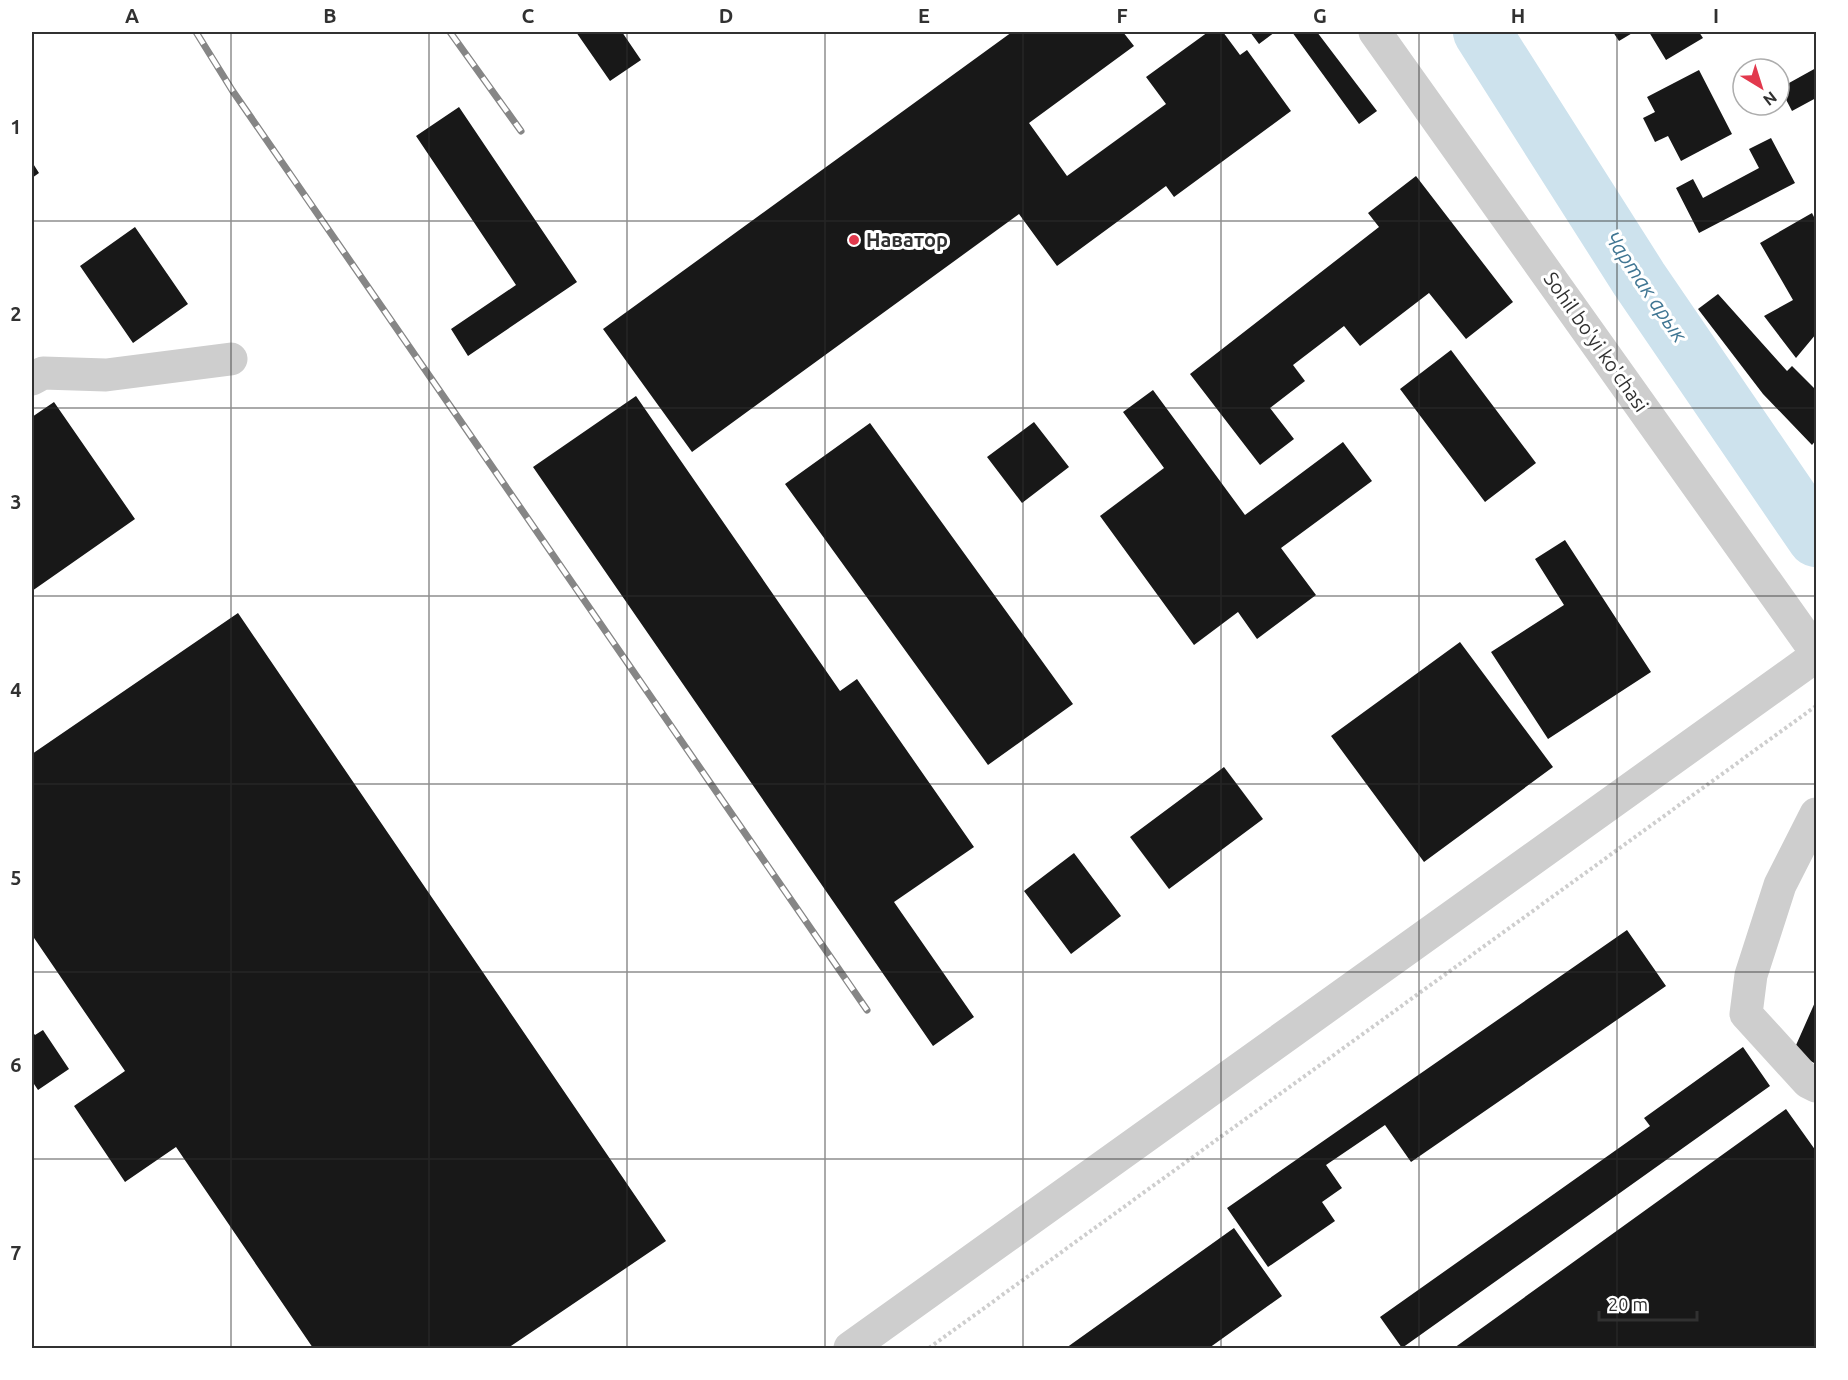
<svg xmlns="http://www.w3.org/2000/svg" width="1848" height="1380" font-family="Ubuntu,sans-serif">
<rect width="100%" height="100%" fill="#fff"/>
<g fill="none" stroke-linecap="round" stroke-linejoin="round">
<path stroke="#cde2ed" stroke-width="58" d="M1482,32l157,247 177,259"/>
</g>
<path fill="#181818" d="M576,32h46l19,28 -31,21z
M1012,32h111l11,14 -105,77 38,53 99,-72 -20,-27 62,-45h15l17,23 7,-5 44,61 -117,86 -8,-11 -109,80 -38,-52 -327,238 -89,-123z
M1250,32h25l-16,12z
M1292,32h25l60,79 -18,13z
M1613,32h21l-15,9z
M1649,32h50l4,6 -37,22z
M1816,68v30l-24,13 -12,-23z
M1699,70l33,64 -51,27 -13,-25 -13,6 -12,-24 12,-6 -8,-15z
M459,107l118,175 -109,74 -17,-27 65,-44 -100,-149z
M1771,138l24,45 -96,50 -23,-45 17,-9 10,19 56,-30 -10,-19z
M32,162l7,11 -7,5z
M1416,176l97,126 -47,37 -37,-46 -69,53 -16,-20 -51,39 12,16 -35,27 24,31 -34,26 -70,-91 189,-147 -11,-14z
M1812,213l4,8v113l-20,24 -32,-42 29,-16 -33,-57z
M135,227l53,77 -55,39 -53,-77z
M1718,294l69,77 5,-5 24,24v50l-4,5 -49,-51 -65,-85z
M1451,350l85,113 -51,39 -85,-113z
M1153,390l92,125 98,-73 29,39 -91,67 35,47 -59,44 -19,-27 -44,33 -94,-129 64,-48 -41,-56z
M636,396l204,295 17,-12 117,168 -80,55 80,115 -41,29 -400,-579z
M54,402l81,117 -103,72v-174z
M1034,422l35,45 -47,36 -35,-46z
M870,423l203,281 -85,61 -203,-281z
M1565,540l86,132 -103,67 -57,-87 73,-47 -29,-46z
M238,613l428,628 -158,107h-195l-137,-201 -51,35 -51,-76 51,-35 -93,-136v-181z
M1460,642l93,125 -129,95 -93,-126z
M1224,767l39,52 -94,70 -39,-52z
M1074,853l47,63 -50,38 -47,-63z
M1627,930l39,56 -255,176 -26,-37 -59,40 16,23 -20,14 13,19 -67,46 -41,-59z
M1816,1000v64l-23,-12z
M43,1030l26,39 -31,21 -6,-9v-50l3,4z
M1743,1047l27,39 -368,262 -22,-31 270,-191 -6,-8z
M1786,1109l30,42v197h-362z
M1234,1228l48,68 -73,52h-143z"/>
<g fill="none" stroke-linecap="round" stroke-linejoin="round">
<path stroke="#cecece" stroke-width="4" stroke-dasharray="3 3" stroke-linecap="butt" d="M929,1348l887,-642"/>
<path stroke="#cecece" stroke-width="33" d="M1375,32l441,620
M32,379l11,-6 63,2 125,-16
M1816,814l-36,71 -29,90 -5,39 62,68 8,4
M850,1348l966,-692"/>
<defs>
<path id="rail" d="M196,32l36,58 635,920
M450,32l71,99"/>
</defs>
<use href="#rail" stroke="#868686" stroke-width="7"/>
<use href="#rail" stroke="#fff" stroke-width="4.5" stroke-dasharray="14" stroke-linecap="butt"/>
</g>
<path fill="none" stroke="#313131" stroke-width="1.5" stroke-opacity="0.55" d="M231,32v1316M429,32v1316M627,32v1316M825,32v1316M1023,32v1316M1221,32v1316M1419,32v1316M1617,32v1316M32,221h1784M32,408h1784M32,596h1784M32,784h1784M32,972h1784M32,1159h1784"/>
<circle fill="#e2394d" stroke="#fff" stroke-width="2" cx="854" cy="240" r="6"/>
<g text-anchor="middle" stroke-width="6" stroke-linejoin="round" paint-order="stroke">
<g font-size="20" font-weight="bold" fill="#313131" stroke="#fff" text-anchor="start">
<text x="866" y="247">Наватор</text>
</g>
<g font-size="20" fill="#313131" stroke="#fff">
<text transform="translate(1596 342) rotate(55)" y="7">Sohil bo'yi ko'chasi</text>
</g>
<g font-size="21" font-style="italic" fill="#407693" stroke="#fff">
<text transform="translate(1646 287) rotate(56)" y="7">Чартак арык</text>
</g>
</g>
<rect width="1848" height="1380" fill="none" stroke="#ffffff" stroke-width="66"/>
<g transform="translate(1761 87) rotate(142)"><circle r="28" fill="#ffffff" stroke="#adadad" stroke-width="1.5"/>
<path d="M0-4.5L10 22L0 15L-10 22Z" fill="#e2394d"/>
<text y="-9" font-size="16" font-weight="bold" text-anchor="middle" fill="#313131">N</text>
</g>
<path d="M1599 1311v9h98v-9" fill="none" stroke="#313131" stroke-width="3"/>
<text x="1608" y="1311" font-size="18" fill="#313131" stroke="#ffffff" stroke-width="4.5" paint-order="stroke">20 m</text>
<rect x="33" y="33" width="1782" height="1314" fill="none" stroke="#313131" stroke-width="2"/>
<g font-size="20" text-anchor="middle" font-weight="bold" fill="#313131">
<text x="132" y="23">A</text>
<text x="330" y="23">B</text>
<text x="528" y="23">C</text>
<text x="726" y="23">D</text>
<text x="924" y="23">E</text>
<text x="1122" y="23">F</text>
<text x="1320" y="23">G</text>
<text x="1518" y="23">H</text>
<text x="1716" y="23">I</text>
<text x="16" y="134">1</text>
<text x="16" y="321">2</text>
<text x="16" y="509">3</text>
<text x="16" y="697">4</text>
<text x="16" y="885">5</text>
<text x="16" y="1072">6</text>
<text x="16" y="1260">7</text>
</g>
</svg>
